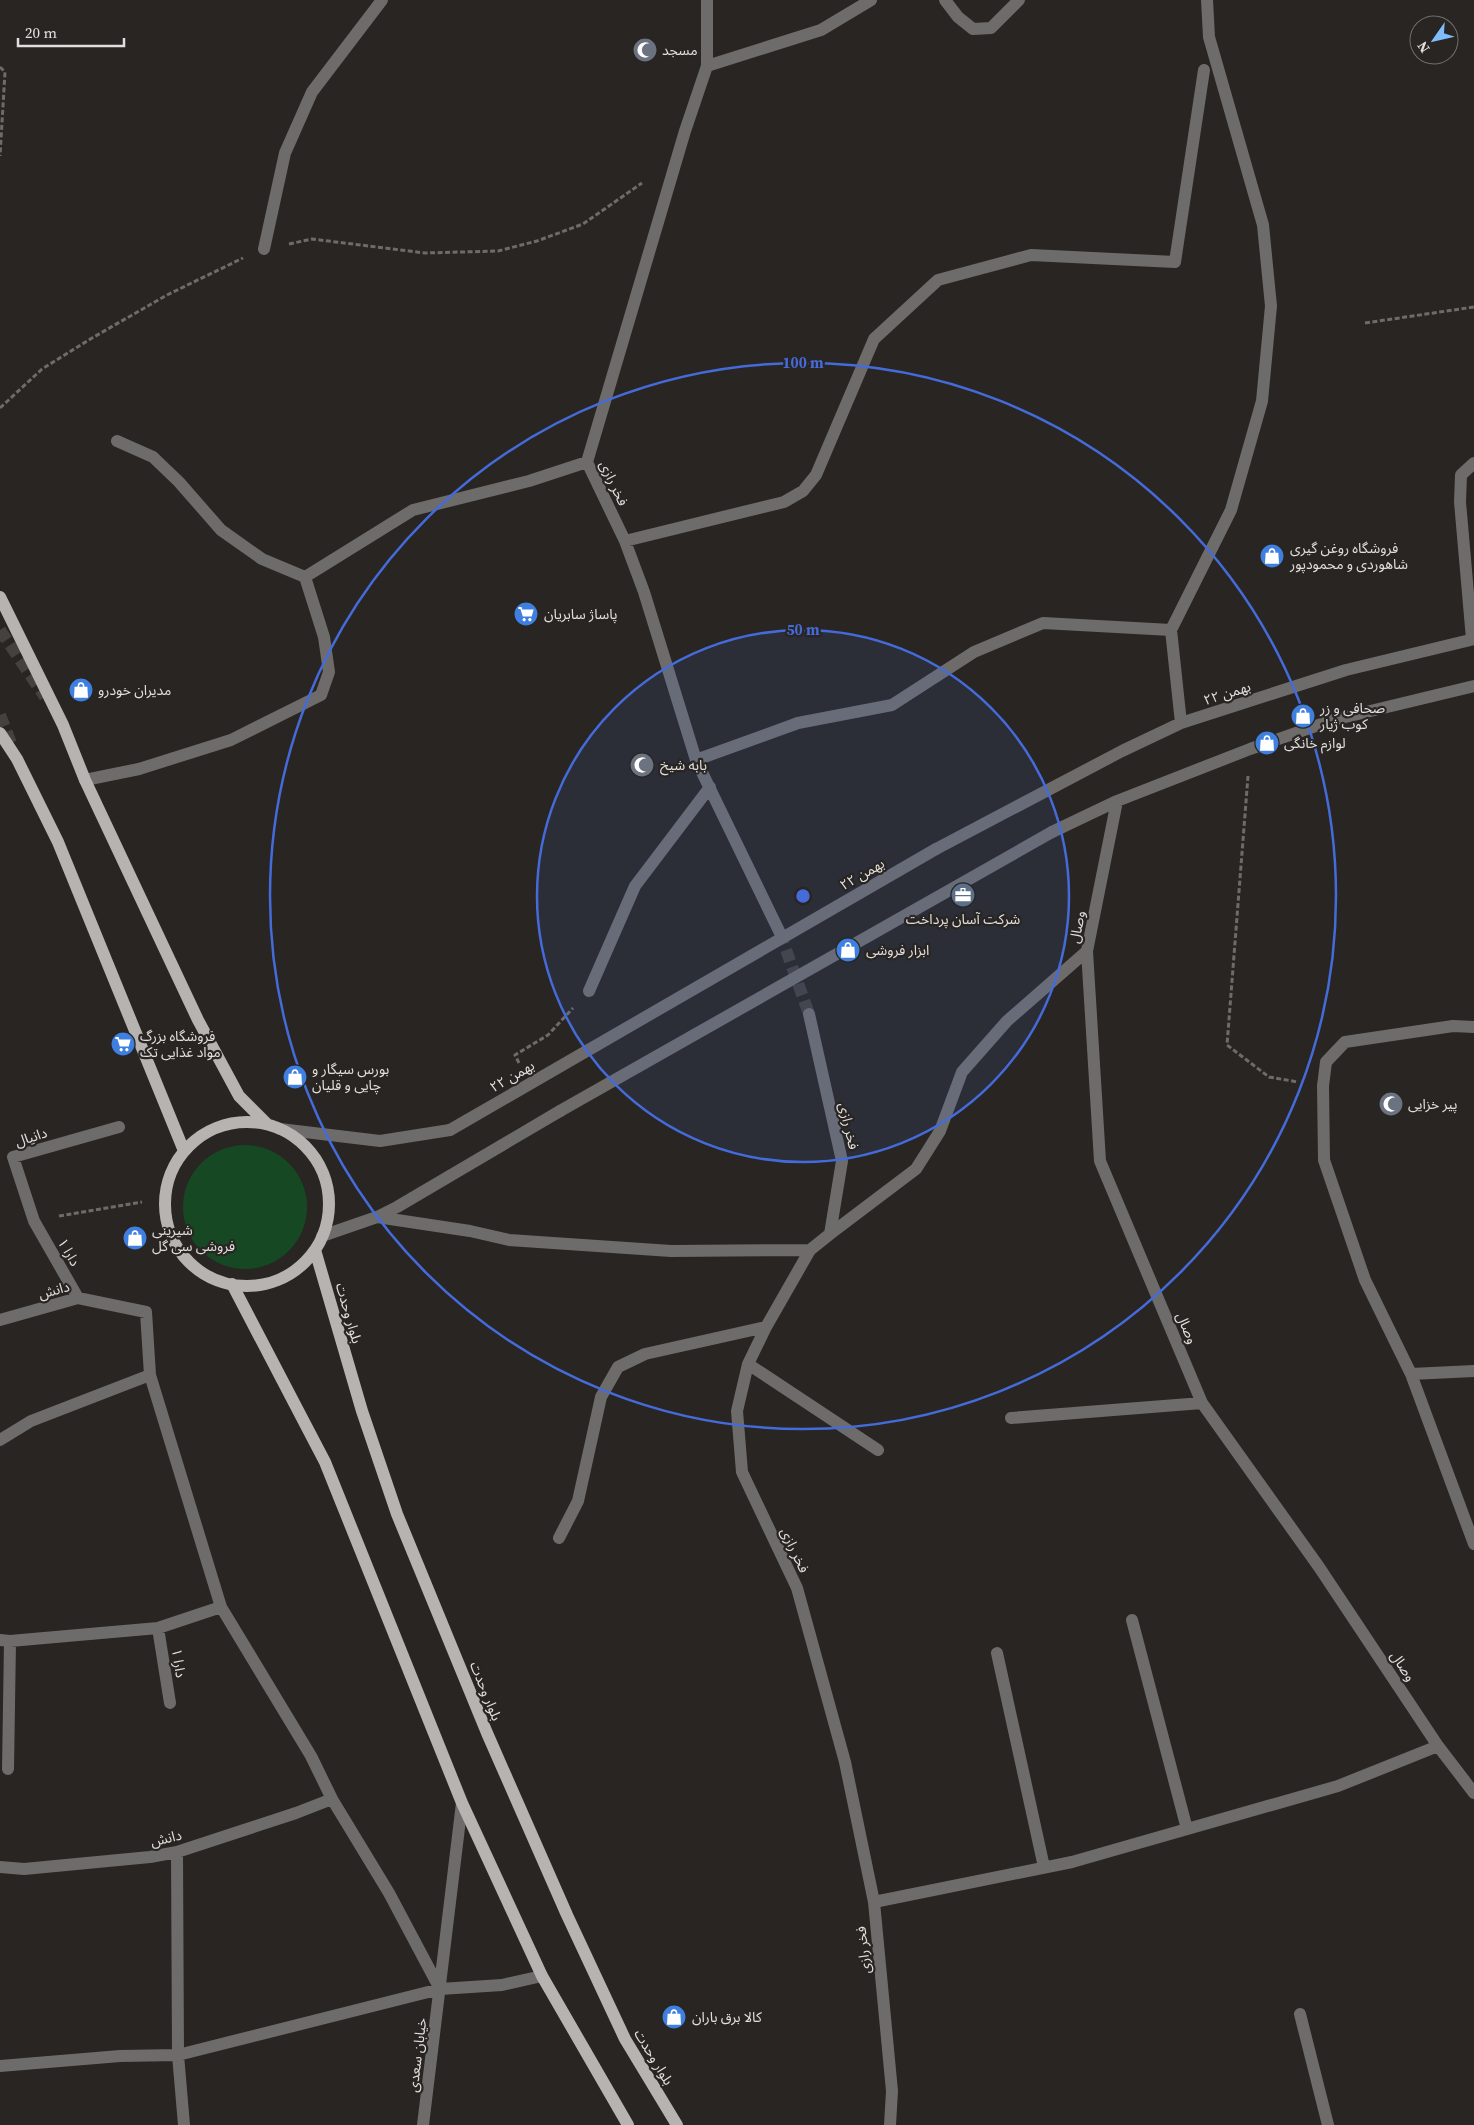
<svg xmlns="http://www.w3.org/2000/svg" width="1474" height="2125" font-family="'Source Serif 4','Noto Sans Arabic',serif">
<rect width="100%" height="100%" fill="#282522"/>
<path fill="#164923" d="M183 1207a62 62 0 1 1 124 0a62 62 0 1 1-124 0Z"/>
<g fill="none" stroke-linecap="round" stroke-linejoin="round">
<path stroke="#44413e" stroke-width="12" stroke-dasharray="12 6" stroke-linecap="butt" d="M780,933l29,81"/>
<path stroke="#44413e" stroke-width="12" stroke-dasharray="12 6" stroke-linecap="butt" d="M0,630l45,67
M0,715l12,31"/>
<path stroke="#6e6b69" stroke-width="3" stroke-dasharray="5 2.5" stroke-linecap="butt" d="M0,67l5,5 -5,84
M289,244l23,-5 113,14 73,-2 39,-10 46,-17 59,-41
M1365,323l109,-16
M0,408l42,-39 50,-31 75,-43 76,-37
M1248,776l-21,269 42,32 29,5
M519,1063l-4,-8 33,-20 25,-27
M59,1216l83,-14"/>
<path stroke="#6e6c6b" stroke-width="12" d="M707,0v66l-22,65 -98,331 38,79 19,51 52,168 84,173
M945,0l13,17 15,12 18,-1 28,-28
M707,66l114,-36 50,-30
M264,249l21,-96 27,-61 70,-92
M117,441l36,16 26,25 42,48 41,29 43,18
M625,541l159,-39 19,-11 13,-16 58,-136 64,-59 93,-25 144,7 29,-192
M1472,639l-12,-137 1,-27 13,-12
M1181,723l-10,-93 60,-120 31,-109 9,-95 -8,-81 -54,-188 -2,-37
M696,760l102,-37 94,-18 82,-53 69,-29 128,7
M85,780l54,-11 92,-29 90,-45 8,-23 -5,-35 -19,-60 108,-67 116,-29 58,-19
M1117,801l-30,150 13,210 102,242 117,164 119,179 36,47
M1052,832l65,-31 133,-52 83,-29 141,-34
M936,849l186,-98 59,-28 165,-53 128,-31
M589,991l46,-105 75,-99
M809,1014l33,147 -12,73 -20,16 -44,77 -18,37 -11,47 5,61 55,116 48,174 29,140 18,189 -2,34
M1474,1027l-21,-1 -108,16 -19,20 -3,24 1,74 41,120 46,94 63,170
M280,1129l100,12 70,-11
M377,1217l93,14 39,9 162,11 139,-1
M830,1234l86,-65 24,-38 22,-59 45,-51 80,-70
M322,1236l55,-19 20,-10 163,-96
M78,1298l-44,-77 -21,-64 106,-30
M0,1320l78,-22 68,14 4,63 -119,46 -31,19
M748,1364l130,86
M1411,1374l63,-3
M150,1375l71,232 90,149 21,43 57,94 51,96
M1011,1418l191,-15
M559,1538l19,-37 23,-104 17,-30 27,-13 121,-27
M1132,1620l55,209
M158,1628l12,75
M0,1640l10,1 148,-13 63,-21
M997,1653l47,214
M8,1769l2,-128
M177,1852l1,203 6,70
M0,1867l24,2 126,-12 27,-5 119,-39 36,-14
M874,1902l198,-40 266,-76 100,-40
M1300,2014l28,111
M0,2066l120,-10 58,-1 262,-66 62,-4 40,-9
M423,2125l39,-322"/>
<path stroke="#b7b3b0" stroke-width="12" d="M0,597l63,128 22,55 113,240 41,76 28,28
M0,733l17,26 41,83 126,309
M165 1204a82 82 0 1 1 164 0a82 82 0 1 1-164 0Z
M315,1250l47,161 35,103 90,219 80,182 58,124 52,86
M232,1284l93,178 137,341 80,173 86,149"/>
<path stroke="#6e6c6b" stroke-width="12" d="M560,1111l492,-279
M450,1130l486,-281"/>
</g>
<circle cx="803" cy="896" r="266" fill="#446bd9" fill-opacity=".12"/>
<g fill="none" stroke="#446bd9" stroke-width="2.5">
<circle cx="803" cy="896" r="266"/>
<circle cx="803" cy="896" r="533"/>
</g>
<defs>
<symbol id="mosque-disc" viewBox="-11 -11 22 22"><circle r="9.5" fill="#6b7280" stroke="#282522"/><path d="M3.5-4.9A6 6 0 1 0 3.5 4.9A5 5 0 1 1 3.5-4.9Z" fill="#fff"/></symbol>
<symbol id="shop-disc" viewBox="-11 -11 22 22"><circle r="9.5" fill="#3f7fe0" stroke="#282522"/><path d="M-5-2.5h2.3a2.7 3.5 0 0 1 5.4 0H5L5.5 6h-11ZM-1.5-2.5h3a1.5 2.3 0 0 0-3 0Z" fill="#fff"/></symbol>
<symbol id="supermarket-disc" viewBox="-11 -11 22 22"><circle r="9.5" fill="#3f7fe0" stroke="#282522"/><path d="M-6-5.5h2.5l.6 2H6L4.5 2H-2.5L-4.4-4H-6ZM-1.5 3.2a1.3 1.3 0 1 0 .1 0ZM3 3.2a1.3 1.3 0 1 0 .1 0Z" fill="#fff"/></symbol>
<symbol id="office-disc" viewBox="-11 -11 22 22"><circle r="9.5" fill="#5c6f8a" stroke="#282522"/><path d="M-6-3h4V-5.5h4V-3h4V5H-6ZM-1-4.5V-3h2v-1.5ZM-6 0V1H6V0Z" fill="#fff"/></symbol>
</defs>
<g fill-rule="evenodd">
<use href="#mosque-disc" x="631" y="36" width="28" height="28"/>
<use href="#shop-disc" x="1258" y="542" width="28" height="28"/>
<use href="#supermarket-disc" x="512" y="600" width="28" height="28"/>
<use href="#shop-disc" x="67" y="676" width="28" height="28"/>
<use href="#shop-disc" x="1289" y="702" width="28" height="28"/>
<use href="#shop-disc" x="1253" y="729" width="28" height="28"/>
<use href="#mosque-disc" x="628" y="751" width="28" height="28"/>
<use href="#office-disc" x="949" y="881" width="28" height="28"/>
<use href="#shop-disc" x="834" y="936" width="28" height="28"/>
<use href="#supermarket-disc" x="109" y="1030" width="28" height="28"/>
<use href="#shop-disc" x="281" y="1063" width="28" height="28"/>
<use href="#mosque-disc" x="1377" y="1090" width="28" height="28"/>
<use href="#shop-disc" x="121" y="1224" width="28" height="28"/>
<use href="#shop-disc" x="660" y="2003" width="28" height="28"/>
</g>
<g text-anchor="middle" stroke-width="4.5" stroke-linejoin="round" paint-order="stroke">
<g font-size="14" fill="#e1dfdd" stroke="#282522" text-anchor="start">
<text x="662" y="55">مسجد</text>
<text x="1290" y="553">فروشگاه روغن گیری<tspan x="1290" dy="16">شاهوردی و محمودپور</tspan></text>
<text x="544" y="619">پاساژ سابریان</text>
<text x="98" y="695">مدیران خودرو</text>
<text x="1320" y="713">صحافی و زر<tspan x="1320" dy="16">کوب ژیار</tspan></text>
<text x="1284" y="748">لوازم خانگی</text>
<text x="660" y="770">بابه شیخ</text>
<text x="963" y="924" text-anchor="middle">شرکت آسان پرداخت</text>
<text x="866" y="955">ابزار فروشی</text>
<text x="140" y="1041">فروشگاه بزرگ<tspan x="140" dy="16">مواد غذایی تک</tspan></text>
<text x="312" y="1074">بورس سیگار و<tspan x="312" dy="16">چایی و قلیان</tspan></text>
<text x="1408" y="1109">پیر خزایی</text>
<text x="152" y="1235">شیرینی<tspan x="152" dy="16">فروشی سی گل</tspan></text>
<text x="692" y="2022">کالا برق باران</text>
</g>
<g font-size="14" fill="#e1dfdd" stroke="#282522">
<text transform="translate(614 483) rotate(65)" y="5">فخر رازی</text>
<text transform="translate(1227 693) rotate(-18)" y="5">۲۲ بهمن</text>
<text transform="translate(862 874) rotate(-30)" y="5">۲۲ بهمن</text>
<text transform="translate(1077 927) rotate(-79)" y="5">وصال</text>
<text transform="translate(512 1076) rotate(-30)" y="5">۲۲ بهمن</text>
<text transform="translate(849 1126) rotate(77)" y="5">فخر رازی</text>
<text transform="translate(31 1137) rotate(-18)" y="5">دانیال</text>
<text transform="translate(69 1252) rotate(60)" y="5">دارا ۱</text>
<text transform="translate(54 1290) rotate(-15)" y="5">دانش</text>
<text transform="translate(349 1313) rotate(74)" y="5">بلوار وحدت</text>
<text transform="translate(1187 1328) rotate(67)" y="5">وصال</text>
<text transform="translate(795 1550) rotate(65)" y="5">فخر رازی</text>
<text transform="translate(179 1663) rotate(81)" y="5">دارا ۱</text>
<text transform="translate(1403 1666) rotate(56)" y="5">وصال</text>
<text transform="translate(486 1691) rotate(68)" y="5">بلوار وحدت</text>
<text transform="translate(166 1838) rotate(-13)" y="5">دانش</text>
<text transform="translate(863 1950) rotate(-96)" y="5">فخر رازی</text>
<text transform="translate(417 2055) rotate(-83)" y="5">خیابان سعدی</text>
<text transform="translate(654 2057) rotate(59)" y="5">بلوار وحدت</text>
</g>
</g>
<circle cx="803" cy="896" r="8" fill="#446bd9" stroke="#282522" stroke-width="2.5"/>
<g font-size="15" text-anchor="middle" font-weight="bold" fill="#446bd9" stroke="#282522" stroke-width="4.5" stroke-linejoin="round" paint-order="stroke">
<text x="803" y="368">100 m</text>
<text x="803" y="635">50 m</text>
</g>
<g transform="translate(1434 40) rotate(236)"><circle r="24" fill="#282522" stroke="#726f6d"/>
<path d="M0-4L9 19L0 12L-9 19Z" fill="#7fbdfa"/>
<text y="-8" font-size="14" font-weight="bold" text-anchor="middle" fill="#e1dfdd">N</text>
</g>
<path d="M18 38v8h106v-8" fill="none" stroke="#e1dfdd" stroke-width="2.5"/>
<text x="25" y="38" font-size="15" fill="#e1dfdd" stroke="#282522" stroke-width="4" paint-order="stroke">20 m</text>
</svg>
